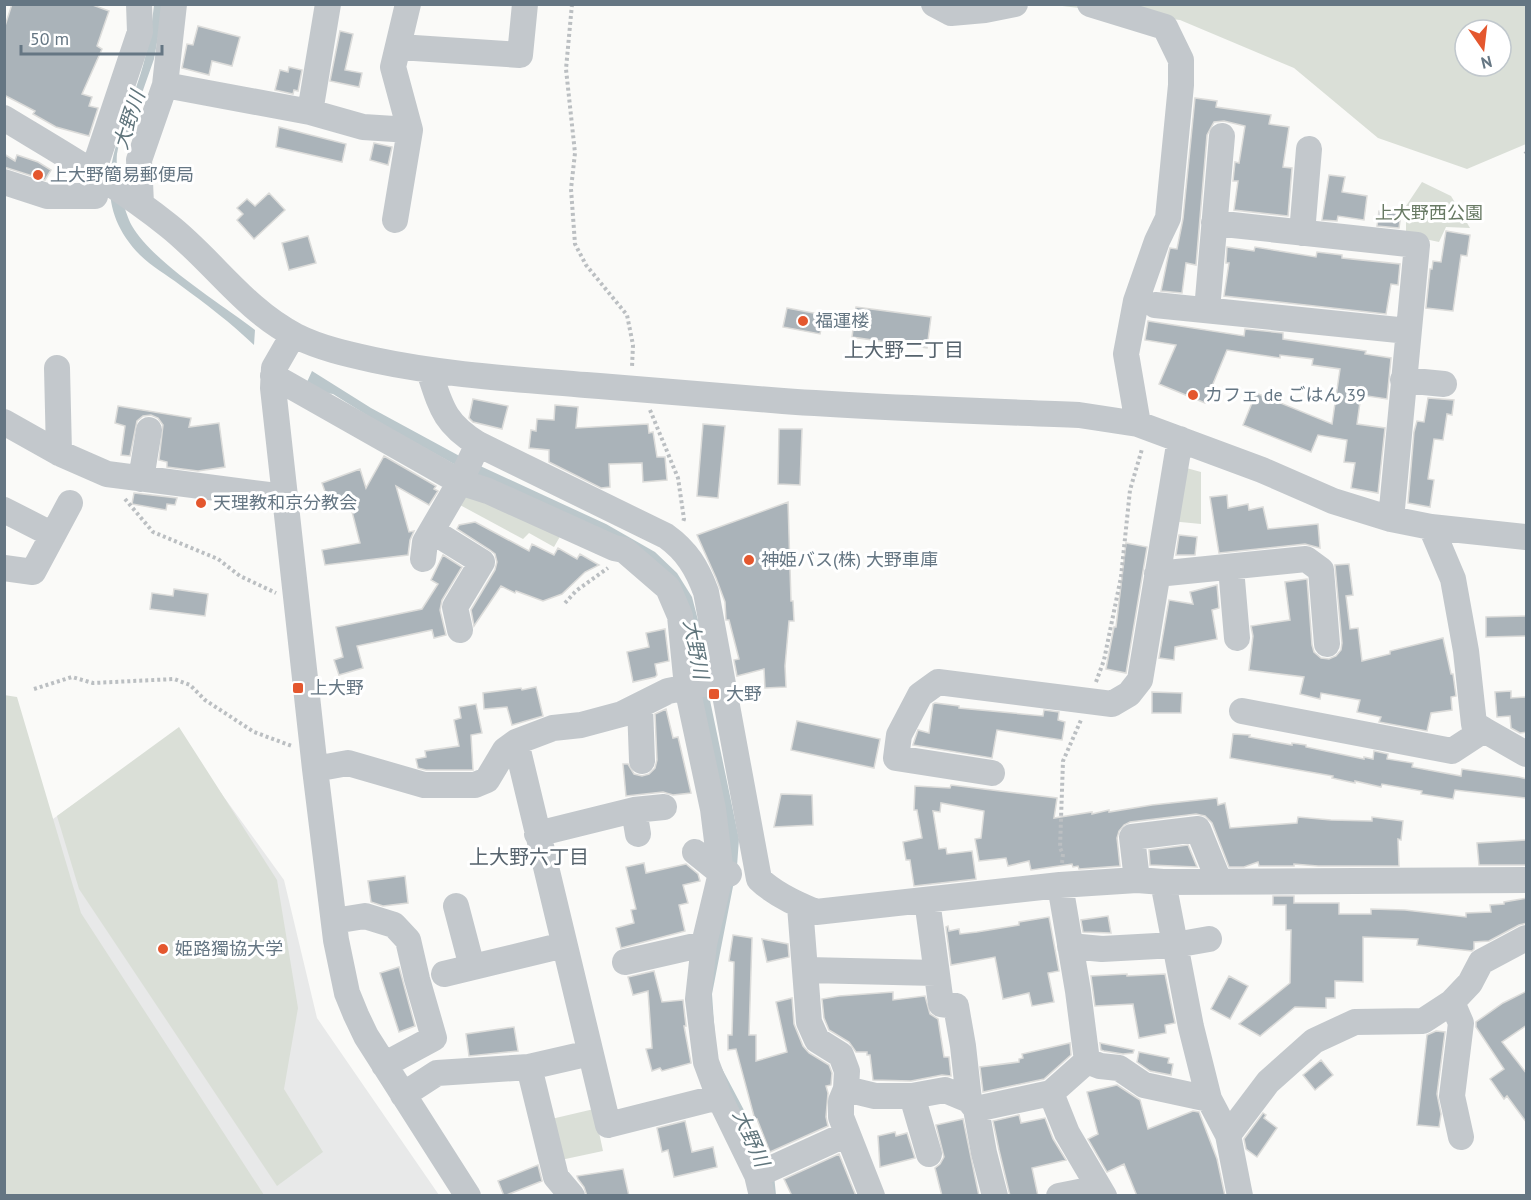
<svg xmlns="http://www.w3.org/2000/svg" width="1531" height="1200" font-family="'PT Sans','Noto Sans JP',sans-serif">
<rect width="100%" height="100%" fill="#fafaf8"/>
<path fill="#e8e9e9" d="M176,731l108,149 33,138 122,177h-355l-80,-341z"/>
<path fill="#dadfd7" fill-rule="evenodd" d="M1054,5h472v139l-59,25 -89,-31 -84,-70 -114,-48zM1465,30h36v36h-36z
M1422,182l29,14 19,32 -24,-1 -7,15 -33,-7v-29z
M1179,466l22,6v52l-31,-3z
M468,490l94,43 -8,14 -25,-14 -6,6 -63,-34z
M4,695l13,2 64,216 183,282h-259z
M179,727l98,153 21,128 -14,81 39,63 -46,34 -198,-297 -22,-73z
M594,1109l9,42 -47,10 -9,-41z"/>
<path fill="#bbc7cb" d="M154,5h7v16l-7,38 -26,74 -5,-1c-2,7 -5,15 -6,22 -2,19 6,55 15,72 22,37 88,77 123,104l-1,15c-23,-22 -48,-41 -74,-60 -13,-10 -29,-19 -40,-30 -62,-64 -12,-128 5,-197 5,-17 7,-36 9,-53z
M312,371l59,37 94,51 141,65 49,28 22,21 15,24 7,27 8,62 32,153 -2,27 -25,128 4,57 3,12 54,102 3,30h-9l-45,-113 -18,-90 26,-126 -51,-274 -196,-112 -102,-56 -48,-30 -7,-1 -19,-11z"/>
<path fill="#aab3b9" stroke="#dcdcda" stroke-width="1.5" d="M12,4h78l19,7 -12,35 5,3 -20,45 10,3 -3,9 9,2 -9,28 -33,-9 -23,-13 2,-3 -31,-16v-66z
M198,26l42,11 -8,29 -20,-5 -3,14 -27,-7 5,-24 6,1z
M340,31l13,3 -8,36 17,3 -3,14 -29,-6z
M289,67l13,3 -4,21 -4,-1 -1,4 -18,-4 5,-20 8,2z
M1195,98l22,3 -1,6 55,8 -2,9 20,3 -6,40 9,1 -4,48 -54,-6 4,-29h-5l2,-19 4,1 6,-37 -21,-5 -10,1 -7,13 -11,130 -10,-2 -4,30 -21,-2 8,-39 1,-4 7,1 6,-30z
M279,127l67,17 -4,18 -66,-15z
M374,143l18,4 -4,18 -18,-5z
M4,154l11,7 2,-6 21,7 13,8 -6,10 -41,-13z
M1329,175l16,2 -3,15 25,4 -3,24 -26,-4 -1,5 -15,-1z
M269,193l16,17 -31,29 -17,-19 6,-6 -6,-6 10,-9 8,7z
M1379,211l22,3 -2,14 -22,-2z
M1446,231l24,4 -3,21 -6,-1 -8,56 -27,-3 4,-39h2l1,-8 8,1z
M308,236l8,27 -27,7 -7,-27z
M1227,247l27,4 1,-4 61,10 1,-5 25,3v3l58,6 -2,21 -7,-1 -5,30 -162,-18 5,-33h-3z
M856,307l75,10 -4,31 -75,-11z
M787,308l37,7 -4,19 -37,-7z
M1148,321l96,15 1,-7 38,4v6l83,12 -1,3 26,4 -4,41 -26,-4 -4,29 28,4 -7,65 -27,-5 4,-25 -11,-1 3,-22 -29,-5 -7,17 -68,-27 13,-32 76,31 8,-55 -28,-4 1,-6 -33,-4v3l-53,-8 -22,53 -46,-19 17,-39 -31,-5z
M1428,398l26,2 -2,15 -5,-1 -4,26 -9,-1 -6,40 6,1 -4,27 -22,-4 6,-71 3,-11 7,1z
M473,399l35,7 -6,23 -29,-7 -4,-4z
M555,405l23,2 -2,21 72,-4 1,9 4,-1 4,25h8l2,23 -24,2 -1,-19 -33,1 1,23 -9,1 -52,-26v-12l-20,-2 2,-18 5,1 1,-12 17,1z
M118,406l73,12 -2,9 30,-4 6,44 -27,4 -31,-4v-5l-8,-2 4,-35 -5,-7 -7,-3 -8,1 -6,5 -7,35 -9,-1 4,-29 -10,-3z
M703,424l22,2 -7,72 -21,-2z
M779,429h23l-2,56 -22,-1z
M384,456l52,30 -2,3 4,2 -9,14 -33,-19 13,46 5,-1 -4,9 -2,15 -83,10 -3,-15 38,-7 -12,-47 -19,7 -7,-20 38,-14 6,19z
M134,493l43,5 -2,7 -8,-1 -1,6 -34,-6z
M1227,495l1,13 20,-4 1,6 14,-3 5,22 50,-5 2,24 -15,-4 -86,9 -9,-56z
M788,502l3,99h2l1,20h-5l-4,45 1,21 -21,1 -1,-19 -27,7 -3,-16 5,-1 -10,-39h-3l-1,-18 -9,-24 -19,-43z
M475,522l54,29 3,-7 22,11 4,-7 19,11 3,-5 19,11 -14,7 -23,22 -19,7 -27,-10 -1,2 -14,-7 -27,40 -3,-16 24,-40 2,-8 -2,-8 -5,-4 -33,-21 2,-4z
M1179,535l18,2 -2,18h-19z
M1126,543l21,4 -21,126 -20,-4 8,-42h2z
M443,555l19,12 -20,33 -2,10 6,25 -12,3 -2,-8 -75,16 6,22 -24,7 -5,-15 9,-3 -7,-30 86,-18 16,-25 -7,-4z
M1349,564l4,31 -7,1 4,33 8,-1 4,33 28,-7v-3l53,-13 8,36h2l3,22 -5,1 1,13 -21,3 -4,18 -48,-9 2,-5 -24,-5 3,-12 -39,-7 -1,6 -20,-5 4,-17 -55,-7 4,-34 -2,-10 39,-6 -5,-38 22,-3 5,66 2,7 7,6 8,1 7,-3 5,-6 1,-7 -7,-78z
M1217,585l2,23 -7,2 5,29 -42,8 -1,13 -15,-2 10,-58 24,4 -3,-12z
M174,589l34,5 -3,22 -55,-7 2,-16 21,3z
M1527,616v20l-41,1v-20z
M665,629l4,32 -14,3 2,11 -2,2 -22,5 -6,-30 22,-5 -3,-14z
M536,687l7,29 -31,9 -5,-18 -23,2 -1,-16 38,-5 1,2z
M1511,691v7l16,-1v35l-7,1 -9,-5 -1,-12 -13,1 -2,-25z
M1152,692l30,1 -1,20h-29z
M935,703l24,3v2l84,8 1,-6 15,2 -1,8 7,2 -3,18 -65,-10 -5,28 -79,-13 5,-15 11,3 4,-29z
M476,704l6,29 -11,2 2,35h-47l-8,-2 -2,-9 10,-2 -1,-6 34,-5 -5,-26 7,-2 -2,-11z
M666,709l7,29 5,-1 13,56 -18,2 -10,-3 -37,4 -3,-32h5l6,10 8,2 7,-2 6,-6 2,-8 -2,-46z
M797,721l83,18 -6,29 -83,-18z
M1233,734l17,1 -1,2 43,8v-2l14,2v2l58,12v-2l9,2 1,-8 14,3 -1,5 26,4 -1,4 49,9 1,-7 57,8 8,2v19l-72,-8 -2,9 -32,-5 1,-3 -40,-7 -1,3 -26,-6v2l-23,-5 1,-2 -103,-18z
M951,785l106,13 -3,20 38,-6v2l17,-4v2l43,-7 65,-7 1,7 7,-2 5,25 67,-5 1,-6 33,3 41,1v-4l31,4 -2,19 -3,-1 1,27h-81l-24,-2v2h-35l-1,-4 -14,5h-15l-17,-44 -7,-7 -9,-2 -66,8 -6,3 -5,6 -2,7 3,28 -41,3 -1,-3 -5,1 -1,-3 -41,6 -2,-9 -21,5 -2,-8 -27,3 -4,-22 6,-1 3,-27 -43,-8 -1,9 -7,-1 6,38 7,-1 1,6 25,-3 4,28 -62,7 -4,-26h-4l-3,-18 19,-4 -5,-28h-3l1,-24 35,2z
M781,794l31,1 1,30 -39,2z
M1527,840v25h-48l-2,-22z
M1188,845l9,22 -47,-2 -1,-15z
M644,863l2,10 40,-9 12,10 2,7 -17,4 5,18 -9,2 6,26 -64,17 -5,-20 18,-5 -3,-13 5,-1 -10,-42z
M405,876l3,27 -25,3 -12,-4 -3,-21z
M1273,896h21v7h45v11h32v-5l34,1 61,7v-4l25,-1 -1,-7 14,-1v-2l23,-4v25l-8,2 -30,16 -15,1v7l-2,2 -55,-6 1,-6 -55,-2v45l-28,-1v17h-9v10l-31,-1 -35,29 -21,-12 51,-41 1,-53h-5v-25h-13z
M1108,916l3,17 -28,-1 -2,-12z
M1049,917l10,54 -11,2 6,29 -22,4 -3,-13 -26,6 -8,-42 -44,8 -5,-38 2,-1 1,5 10,-2 1,5 17,-2 42,-7v-3z
M733,935l19,3 -3,97h7v26l31,-9 -11,-50 16,-4 2,26 9,22 6,7 20,12 3,8 -1,12 -5,1 2,7 -2,24 2,9 -58,26 -13,-33 -2,1 -19,-71 -8,1v-15h4l2,-73 -5,-1z
M762,939l26,5 1,13 -22,5z
M399,967l16,59 -16,6 -19,-59z
M654,971l8,31 21,-2 3,26h-2l7,37 -29,8 -2,-3 -8,3 -6,-22 6,-1 -4,-57 -15,4 -5,-18z
M1127,974v2l38,-2 10,49 -10,2 1,8 -27,5 -6,-34 -38,2 -4,-30z
M1229,976l19,10 -18,33 -19,-10z
M1527,991v34l-25,17 25,32v49l-20,-27 -3,3 -14,-20 14,-10 -28,-42v-5l27,-19z
M893,992v8l32,-4 5,18 8,5 6,38h5l2,19 -9,-1 -31,6 -38,-1 -3,-25h-3v-3h-11l-7,-10 -20,-12 -5,-12 -2,-19 17,-3z
M514,1027l4,24 -49,5 -3,-22z
M1436,1031l9,1 -8,62 4,20 -2,13 -22,-2 10,-90z
M1070,1043l1,12 -27,24 -61,13 -3,-25 39,-5v-3l4,-1 -1,-4z
M1100,1043l34,7 -1,3 -10,1 -19,-3 -3,-1z
M1139,1052l30,6 -1,5 5,1 -2,11 -21,-4 -13,-9z
M1321,1060l12,15 -18,15 -12,-15z
M1117,1085l23,15 8,29 45,-18 6,1 18,47 8,37h-88l-13,-32 -17,8 -19,-33 10,-5 -11,-42z
M1263,1113l3,2 -2,3 13,10 -20,29 -11,-8 -2,-10z
M1019,1115l2,8 24,-5 8,21 13,21 -34,8 6,28h-28l-11,-46 -6,-29z
M963,1119l16,77h-37l-7,-28 5,-4 4,-7 -8,-32z
M685,1121l7,31 21,-5 4,20 -43,10 -6,-27 -6,2 -5,-24z
M895,1132l1,4 11,-3 8,25 -35,9 -2,-31z
M839,1154l17,42h-64l-8,-17z
M538,1165l4,16 -38,15 -6,-15z
M623,1169l6,27h-42l-3,-9 -6,-8 -1,-3z"/>
<g fill="none" stroke-linecap="round" stroke-linejoin="round">
<path stroke="#bbbfc2" stroke-width="4" stroke-dasharray="3 3" stroke-linecap="butt" d="M572,4l-6,65 9,84 -4,36 4,55 11,21 41,50 6,30 -1,22
M1525,154l1,-1
M650,410l28,68 6,41 -1,3
M125,499l28,33 65,27 22,17 36,17
M565,603l11,-12 32,-23
M1096,682l8,-22 17,-83 9,-87 12,-41
M34,689l38,-12 21,6 81,-4 16,6 15,15 49,32 38,14
M1062,863l1,-9 -3,-6 3,-87 18,-41"/>
<path stroke="#c3c8cc" stroke-width="26" d="M934,4l17,9 34,-3 30,-6
M1090,4l75,23 16,33v25l-13,133 -11,23 -21,60 -10,53 12,70
M399,47l121,8 5,-51
M165,85l145,27 53,15 47,3
M310,112l18,-108
M4,118c56,34 114,67 165,108 44,35 76,84 127,110 24,12 51,18 78,24 70,15 141,19 212,25 66,5 132,11 197,16 98,7 197,10 296,14l59,9 124,46 71,31 58,18 40,8 95,10
M4,182l43,14h48l-2,-24 47,-140 -1,-28
M141,204l-2,-44 26,-75 9,-81
M395,220l15,-90 -17,-63 15,-63
M1214,223l203,22 -26,274
M1302,233l7,-84
M1155,305l253,26
M1207,310l15,-174
M293,335l-19,33 -1,20 42,381 21,171 11,53 9,22 10,21 102,160
M57,368l2,85
M429,371c12,36 15,52 49,73l188,92c21,15 31,32 40,56l53,287c15,15 37,25 57,33l244,-27 77,-5 26,2 363,-2
M273,376l187,106 28,9 126,57 10,2 44,38 12,28 7,71 26,122 8,64 -17,71 -6,55 8,63 13,35 38,78 5,21
M1403,380l41,4
M4,422l55,31 48,21 178,23
M141,479l8,-49
M4,510l49,25
M1431,527l22,52 13,72 8,73 10,6
M432,531l50,31 -27,45 5,23
M423,559l2,-17 35,-60 18,-38
M4,568l29,4 37,-69
M1231,568l6,70
M1157,574l149,-15 15,11 6,74
M640,706l2,55
M1242,711l210,40 32,-21 42,24
M516,742l92,383 111,-28
M315,769l33,-6 76,22h51l12,-5 18,-30 11,-8 37,-14 28,-3 41,-11 46,-23 35,-7
M992,773l-96,-15 3,-23 21,-40 18,-13 174,22 17,-10 11,-14 40,-241
M634,810l4,24
M537,834l97,-24 30,-3
M695,852l26,21 8,1
M1137,880l-5,-43 66,-8 21,52
M1163,882l28,145 18,72 19,36 12,61
M1060,885l18,106 9,70
M927,900l14,104 15,2 7,40 6,54
M456,906l16,61
M800,906l9,116 8,18 24,15 6,16 -1,18 -5,12v16l31,79
M334,921l31,-5 29,9 14,15 9,39 17,59 -50,27
M1070,946l32,3 73,-4 34,-6
M625,962l79,-18
M807,970l129,3
M444,974l120,-29
M1452,1002l9,21 -9,73 9,41
M529,1067l27,110 16,19
M846,1089l29,7h37l33,-6 24,10 7,9 75,-16 36,-32 13,5 19,2 25,17 65,14
M1051,1093l16,40 37,63
M403,1095l34,-22 92,-6 61,-14
M912,1096l17,58
M976,1109l8,44 11,43
M1228,1135l40,-53 46,-41 41,-19 68,-1 29,-19 18,-19 11,-21 45,-24
M757,1175l90,-41
M1059,1196l40,-8"/>
</g>
<g fill="#e4572e" stroke="#fff" stroke-width="2">
<circle cx="38" cy="175" r="6"/>
<circle cx="803" cy="321" r="6"/>
<circle cx="1193" cy="395" r="6"/>
<circle cx="201" cy="503" r="6"/>
<circle cx="749" cy="560" r="6"/>
<rect x="292" y="682" width="12" height="12" rx="3"/>
<rect x="708" y="688" width="12" height="12" rx="3"/>
<circle cx="163" cy="949" r="6"/>
</g>
<g text-anchor="middle" stroke-width="6" stroke-linejoin="round" paint-order="stroke">
<g font-size="18" fill="#657683" stroke="#fff" text-anchor="start">
<text x="50" y="181">上大野簡易郵便局</text>
<text x="815" y="327">福運楼</text>
<text x="1205" y="401">カフェ de ごはん 39</text>
<text x="213" y="509">天理教和京分教会</text>
<text x="761" y="566">神姫バス(株) 大野車庫</text>
<text x="310" y="694">上大野</text>
<text x="726" y="700">大野</text>
<text x="175" y="955">姫路獨協大学</text>
</g>
<g font-size="18" fill="#687a64" stroke="#fff">
<text x="1429" y="219">上大野西公園</text>
</g>
<g font-size="20" font-style="italic" fill="#60757c" stroke="#fff">
<text transform="translate(129 120) rotate(-72)" y="7">大野川</text>
<text transform="translate(696 649) rotate(79)" y="7">大野川</text>
<text transform="translate(751 1138) rotate(66)" y="7">大野川</text>
</g>
<g font-size="20" fill="#57646e" stroke="#fff">
<text x="904" y="357">上大野二丁目</text>
<text x="529" y="864">上大野六丁目</text>
</g>
</g>
<rect width="1531" height="1200" fill="none" stroke="#657683" stroke-width="12"/>
<g transform="translate(1483 48) rotate(166)"><circle r="28" fill="#ffffff" stroke="#c1c8cd" stroke-width="1.5"/>
<path d="M0-4.5L10 22L0 15L-10 22Z" fill="#e4572e"/>
<text y="-9" font-size="16" font-weight="bold" text-anchor="middle" fill="#657683">N</text>
</g>
<path d="M21 45v9h141v-9" fill="none" stroke="#657683" stroke-width="3"/>
<text x="30" y="45" font-size="18" fill="#657683" stroke="#ffffff" stroke-width="4.5" paint-order="stroke">50 m</text>
</svg>
